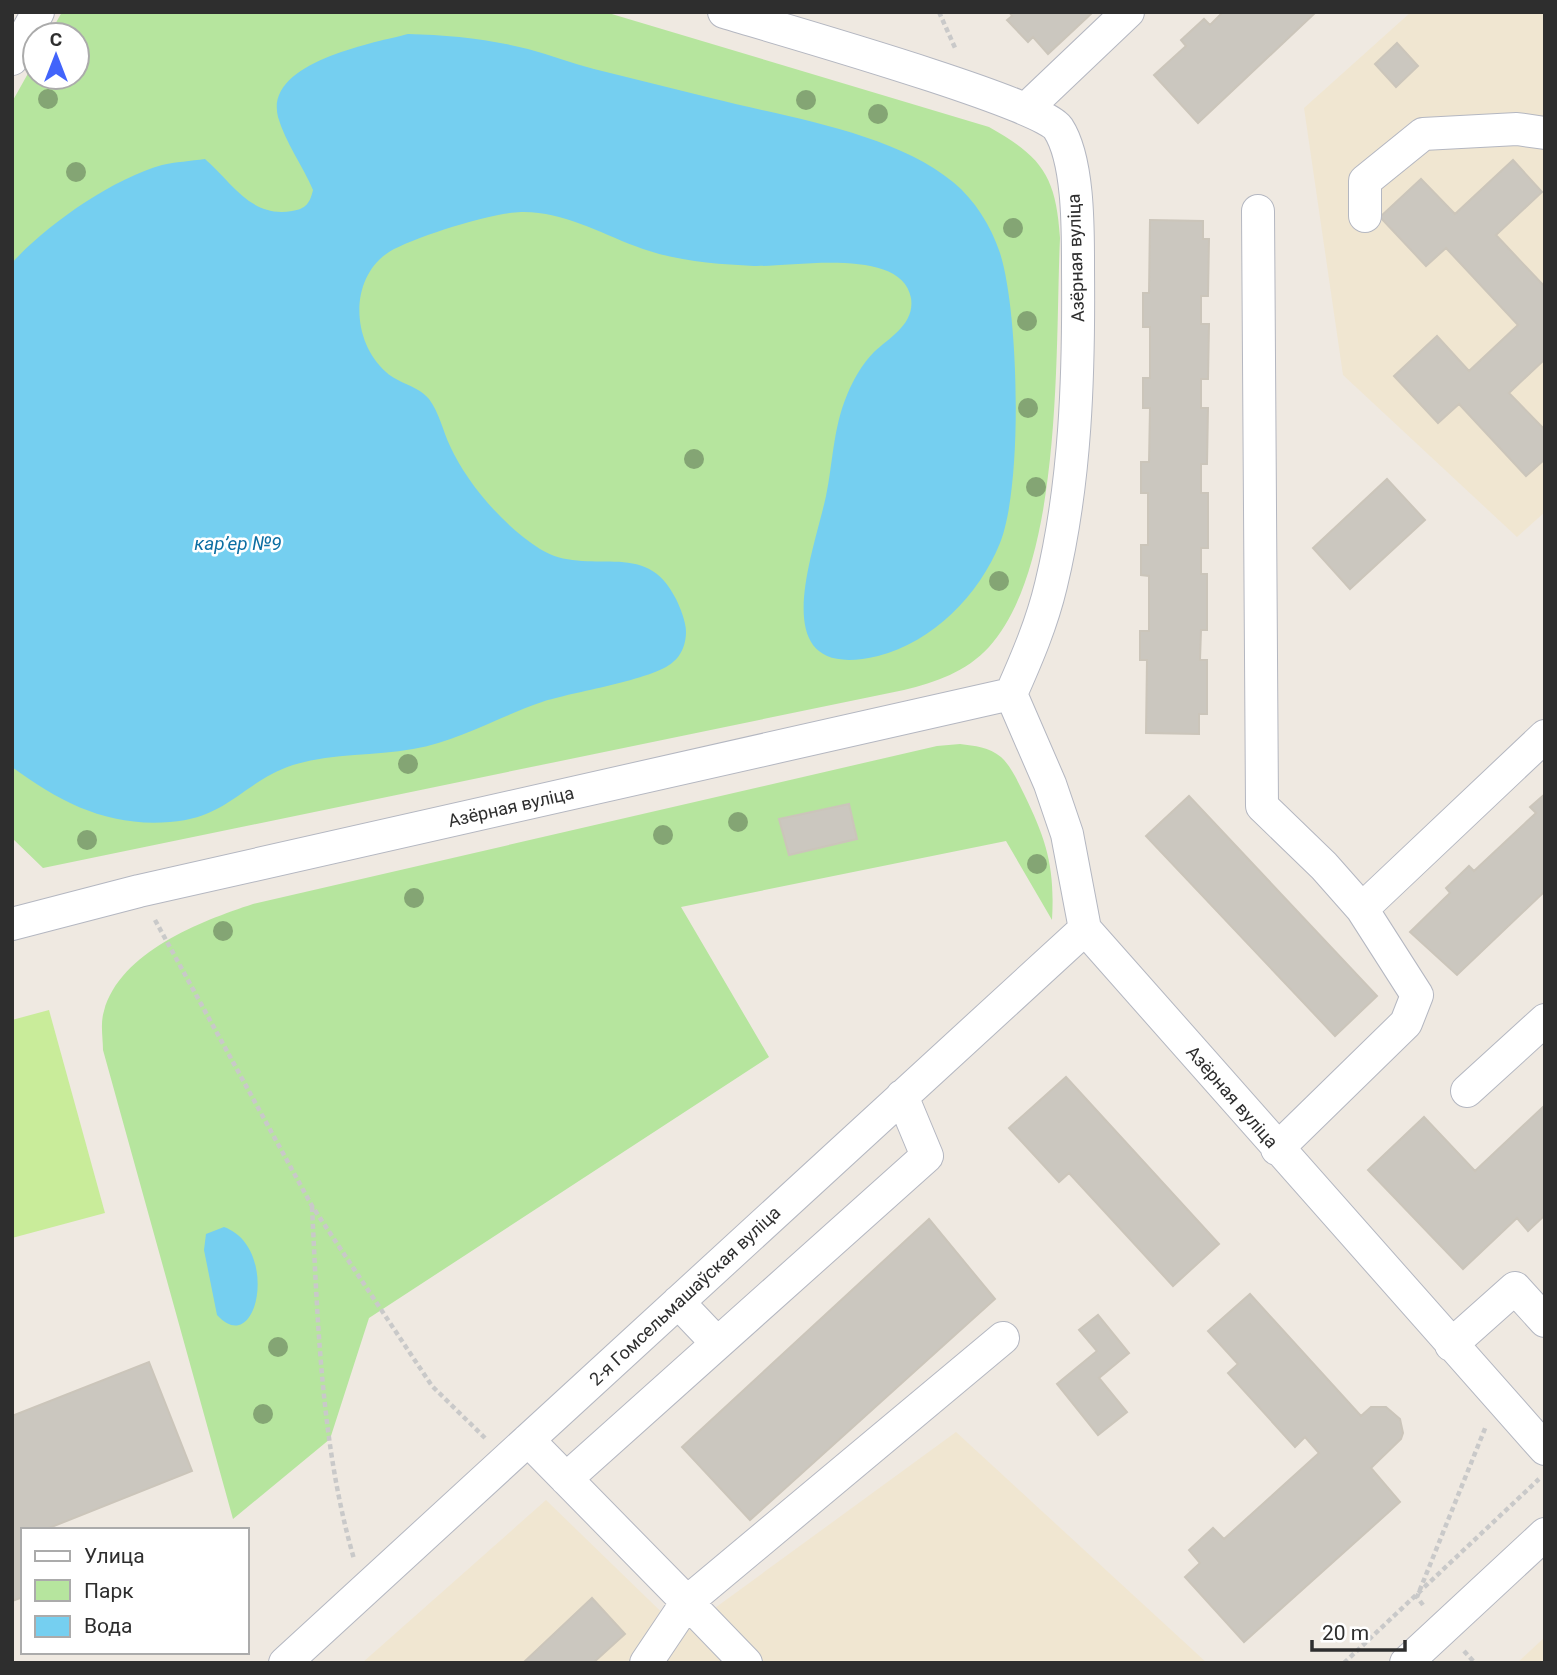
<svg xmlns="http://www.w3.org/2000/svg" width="1557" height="1675" font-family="Roboto,sans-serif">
<rect width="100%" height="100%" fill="#efe9e1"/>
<path fill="#f0e6d1" d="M1411,12h134v500l-28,25 -174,-162 -39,-267z
M956,1432l251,231h-845l184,-163 136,132z
M1545,1637v26h-28z"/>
<path fill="#b6e59e" d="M62,12h543l384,115c53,30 67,49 71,111 -5,109 4,326 -71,409 -23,25 -53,35 -85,43l-861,178 -31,-30v-736l23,-41v16h42v-42h-28z
M960,744c15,2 29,3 41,13 10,9 17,25 23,37 23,47 31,74 28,126l-46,-79 -325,66 88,150 -400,261 -39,121 -97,80 -130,-469c0,-12 -3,-27 1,-39 16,-59 97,-90 149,-107l684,-158z"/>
<path fill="#c9ec9a" d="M49,1010l56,203 -93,25v-218z"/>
<path fill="#75cff0" d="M408,34c40,1 81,5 120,15 22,6 43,14 66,20 39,10 78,19 117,29 74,19 182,34 242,84 22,18 38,44 47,71 19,59 23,233 0,290 -21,52 -67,99 -122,113 -116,28 -65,-100 -52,-160 7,-33 7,-68 21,-101 6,-15 15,-31 27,-43 16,-15 41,-28 37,-54 -9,-52 -120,-31 -157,-32 -40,-2 -81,-5 -119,-20 -37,-14 -73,-35 -114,-34 -30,1 -107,25 -132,40 -40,26 -38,89 -3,120 13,12 31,13 43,27 10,13 14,32 21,47 18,39 54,80 90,103 48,30 106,-13 136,50 4,8 10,23 10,33 0,11 -4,23 -13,30 -19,18 -102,30 -131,40 -44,15 -83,39 -129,47 -40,7 -81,4 -120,16 -49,16 -65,53 -123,57 -62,5 -109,-19 -158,-55v-504c34,-38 100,-84 150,-98 13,-3 29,-4 43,-6 27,23 45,59 87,52 14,-2 18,-8 21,-21 -10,-24 -28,-48 -35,-73 -14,-55 96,-74 130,-83z
M224,1227c56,20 34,133 -7,88l-13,-65 2,-16z"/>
<path fill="#cbc7bf" stroke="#cbc5ba" stroke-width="2" d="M1009,12h84l-45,42 -15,-17 -5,5 -21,-22 5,-4z
M1223,12h93l-118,111 -44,-48 32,-29 -5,-6 23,-21 6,6z
M1397,43l21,23 -22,21 -21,-23z
M1513,160l29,32 -46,43 49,52v72l-36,34 36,37v29l-19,17 -67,-72 -21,19 -44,-47 43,-40 32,35 49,-46 -72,-77 -20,18 -46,-49 41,-38 34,35z
M1150,220l53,1v18h6l-1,57h-7v28h8l-1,55h-7v29h7l-1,56h-6v29h7v55h-7v26h6v56h-6l-1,30h7v54h-8v20l-53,-1 1,-73h-7v-29h9v-55l-8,-1v-30h7v-52h-7v-31h8l1,-54h-7v-30h7v-51h-7v-34h6z
M1387,479l38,41 -75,69 -37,-41z
M1545,794v97l-88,84 -47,-43 40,-39 -4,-5 23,-22 5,5 62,-58 -6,-6z
M1189,796l188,200 -42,40 -189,-200z
M849,804l8,35 -68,16 -10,-36z
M1066,1077l153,167 -46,42 -104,-113 -10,9 -50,-54z
M1545,1105v110l-17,16 -11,-13 -54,51 -95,-99 56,-53 51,54z
M929,1219l66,80 -245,221 -68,-73z
M1250,1294l111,122 10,-9h15l14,12 3,14 -2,6 -30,29 29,34 -156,140 -59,-65 15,-14 -11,-13 24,-22 11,11 95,-86 -14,-16 -10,10 -67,-74 10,-9 -30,-33z
M1098,1315l31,38 -30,25 28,34 -29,23 -41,-51 40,-33 -18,-21z
M149,1362l43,109 -148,59h-21v67l-11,4v-185z
M592,1598l33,36 -32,29h-70z"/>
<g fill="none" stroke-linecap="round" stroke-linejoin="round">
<defs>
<path id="minor" d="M724,12c46,14 318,91 334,116 21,32 20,103 20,141 1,105 -2,213 -27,316 -9,38 -24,73 -40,109l39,90 17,50 18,95 460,520
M12,59l26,-47
M1026,109l102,-97
M1258,211l4,595 62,60 38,43 55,86 -11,28 -129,126
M1365,216v-35l58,-47 94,-5 28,4
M1362,909l183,-173
M12,924l127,-33 872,-197
M1467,1091l78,-71
M678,1302l39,41
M1451,1345l64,-57 30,33
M528,1440l159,162 -41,61
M566,1479l361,-323 -25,-60
M285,1663l800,-734
M746,1663l-59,-61 316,-264
M1406,1663l139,-129"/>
</defs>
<use href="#minor" stroke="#b4b7c1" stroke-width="34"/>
<path stroke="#c9c9c9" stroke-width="4.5" stroke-dasharray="5 3.5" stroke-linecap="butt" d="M939,12l17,38
M155,920l157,286 120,180 53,52
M312,1207c6,118 9,238 42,352
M1423,1605l-6,-8 69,-171
M1464,1651l11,12
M1344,1663l195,-184"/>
<use href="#minor" stroke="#fff" stroke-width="32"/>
</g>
<g fill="#84a574">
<circle cx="48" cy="99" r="10"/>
<circle cx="806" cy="100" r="10"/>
<circle cx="878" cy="114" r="10"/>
<circle cx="76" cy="172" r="10"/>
<circle cx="1013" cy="228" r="10"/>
<circle cx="1027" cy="321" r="10"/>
<circle cx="1028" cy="408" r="10"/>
<circle cx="694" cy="459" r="10"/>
<circle cx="1036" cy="487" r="10"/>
<circle cx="999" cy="581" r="10"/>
<circle cx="408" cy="764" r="10"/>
<circle cx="738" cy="822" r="10"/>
<circle cx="663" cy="835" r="10"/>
<circle cx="87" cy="840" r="10"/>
<circle cx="1037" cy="864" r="10"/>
<circle cx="414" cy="898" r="10"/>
<circle cx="223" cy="931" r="10"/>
<circle cx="278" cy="1347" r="10"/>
<circle cx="263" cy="1414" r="10"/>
</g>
<g text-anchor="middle" stroke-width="5" stroke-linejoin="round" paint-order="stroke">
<g font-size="18" fill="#2e2e2e" stroke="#fff">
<text transform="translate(1076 258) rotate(-92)" y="6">Азёрная вуліца</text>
<text transform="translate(511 807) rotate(-13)" y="6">Азёрная вуліца</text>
<text transform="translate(1232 1097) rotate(49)" y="6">Азёрная вуліца</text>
<text transform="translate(685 1296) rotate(-43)" y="6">2-я Гомсельмашаўская вуліца</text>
</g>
<g font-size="19" font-style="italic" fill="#0d6fa3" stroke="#fff">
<text x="238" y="550">карʼер №9</text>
</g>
</g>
<rect width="1557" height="1675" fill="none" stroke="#2e2e2e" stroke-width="28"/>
<rect x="21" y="1528" width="228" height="126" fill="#ffffff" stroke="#ababab" stroke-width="2"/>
<rect x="35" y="1551" width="35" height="10" fill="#ffffff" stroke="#ababab" stroke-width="2"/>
<text x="84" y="1563" font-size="21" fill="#2e2e2e">Улица</text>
<rect x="35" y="1580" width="35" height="21" fill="#b6e59e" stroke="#ababab" stroke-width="2"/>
<text x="84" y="1598" font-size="21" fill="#2e2e2e">Парк</text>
<rect x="35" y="1616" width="35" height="21" fill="#75cff0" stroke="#ababab" stroke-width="2"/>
<text x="84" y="1633" font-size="21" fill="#2e2e2e">Вода</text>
<g transform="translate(56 56)"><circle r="33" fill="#ffffff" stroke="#ababab" stroke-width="2"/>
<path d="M0-5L12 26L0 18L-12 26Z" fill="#4264fb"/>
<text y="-10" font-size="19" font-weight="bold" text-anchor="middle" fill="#2e2e2e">С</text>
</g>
<path d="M1312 1640v10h93v-10" fill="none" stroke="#2e2e2e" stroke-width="3.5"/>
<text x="1322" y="1640" font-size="21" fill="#2e2e2e" stroke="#ffffff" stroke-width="5" paint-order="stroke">20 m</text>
</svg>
